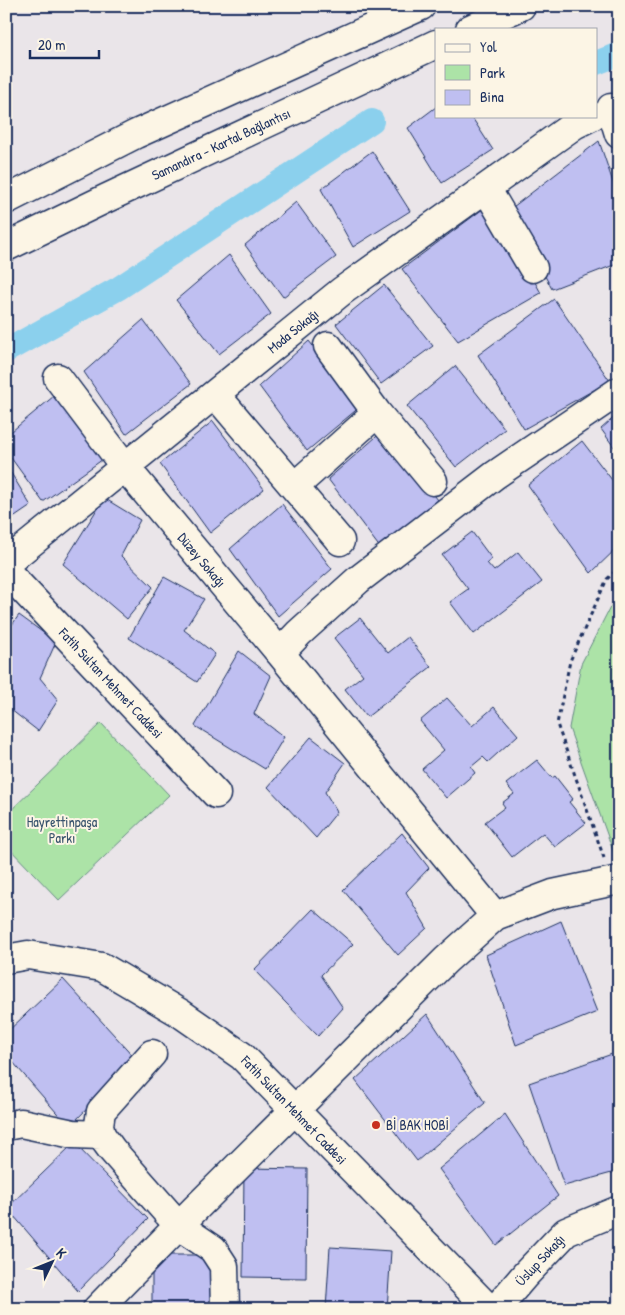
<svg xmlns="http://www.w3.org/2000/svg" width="625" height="1315" font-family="'Patrick Hand',sans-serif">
<rect width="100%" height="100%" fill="#eae5e9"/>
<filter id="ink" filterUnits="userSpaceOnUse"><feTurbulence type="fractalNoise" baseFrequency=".02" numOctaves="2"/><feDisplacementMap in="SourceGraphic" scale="10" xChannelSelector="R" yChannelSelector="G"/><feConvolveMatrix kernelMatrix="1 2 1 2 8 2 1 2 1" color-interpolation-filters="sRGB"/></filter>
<g filter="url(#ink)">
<path fill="#ace3a7" stroke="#648982" d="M619,590v272h-2l-48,-134 12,-64z
M101,723l68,72 -110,105 -53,-55v-30z"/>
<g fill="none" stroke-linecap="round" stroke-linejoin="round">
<path stroke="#8bd0ed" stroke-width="24" d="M596,63l23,-9
M6,351l113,-63 253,-167"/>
</g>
<path fill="#bfbff1" stroke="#1b2f5e" d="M436,107v9h35l22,34 -51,33 -34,-55z
M599,141l20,59v63l-67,26 -43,-79z
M372,151l38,60 -57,36 -32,-58z
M296,202l40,55 -53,40 -38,-52z
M491,203l50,90 -83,48 -56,-72z
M229,255l42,59 -52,40 -43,-54z
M384,285l49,61 -52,38 -45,-60z
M554,299l56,82 -86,48 -46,-74z
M143,320l48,64 -65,50 -42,-62z
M309,341l52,65 -54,45 -48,-65z
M455,366l50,63 -49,38 -49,-61z
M60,391l46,66 -63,45 -37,-51v-15z
M619,413v41l-18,-25z
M213,421l51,68 -54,44 -50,-69z
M384,430l54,70 -57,49 -53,-70z
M582,441l37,48v57l-28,27 -63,-88z
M11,473l20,33 -25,17v-48z
M104,498l36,22 -19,36 32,31 -26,32 -64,-55z
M282,504l50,65 -54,47 -48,-67z
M472,532l20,27 -5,4 7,8 24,-19 24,30 -68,52 -24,-32 18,-13 -26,-34z
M164,577l40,22 -20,31 31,24 -18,28 -68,-44z
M19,615l37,27 -16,36 18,22 -20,31 -32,-25v-73z
M360,618l28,35 20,-16 23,30 -64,50 -22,-28 18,-14 -29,-37z
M239,651l32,25 -17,38 30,23 -19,32 -70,-43z
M447,698l25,28 22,-19 24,28 -30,27 -5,-5 -12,10 4,6 -29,25 -24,-29 22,-19 -24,-29z
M311,737l34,26 -20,29 12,20 -21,26 -48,-51z
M537,760l15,18 3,-2 18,23 -4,3 17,21 -31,24 -12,-14 -31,24 -27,-35 20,-15 -3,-4 12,-9 -8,-10z
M402,833l27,35 -23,24 21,36 -29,27 -55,-65z
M313,909l40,35 -32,31 22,33 -25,28 -64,-66z
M561,921l36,91 -81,33 -30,-90z
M63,979l73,80 -67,68 -63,-73v-21z
M427,1014l58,89 -68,58 -62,-81z
M615,1053l4,20v98l-55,15 -35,-103z
M505,1114l53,82 -62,49 -57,-76z
M74,1143l74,76 -70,72 -71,-83z
M244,1168l63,1 -1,109 -63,-1z
M330,1247l61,4 -4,58h-61z
M152,1255h61l-1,54h-60z"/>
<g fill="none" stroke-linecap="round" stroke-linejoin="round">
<defs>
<path id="minor" d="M611,108l8,26
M486,188l47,80
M328,346l49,67 56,68
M58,378l67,89 155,186
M215,394l125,147
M294,487l83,-74
M6,563l336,-272 232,-166 18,-9
M6,571l210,223
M495,916l-215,-263 19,-20 59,-53 137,-105 124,-84
M6,959l22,-4 74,12 78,46 62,43 247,253
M152,1054l-51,57 -2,14 2,10 11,15 67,76 34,23 11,17 1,43
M6,1126l15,-3 52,11 28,1
M97,1309l98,-100 251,-249 49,-44 58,-22 66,-14
M496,1309l29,-34 41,-43 53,-22"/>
<path id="highway" d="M470,29l51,-23
M6,200l130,-66 285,-128
M6,247l101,-49 329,-154"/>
</defs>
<use href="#minor" stroke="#1b2f5e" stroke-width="31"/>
<use href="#highway" stroke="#1b2f5e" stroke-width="31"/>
<path stroke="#1b2f5e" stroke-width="3" stroke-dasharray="4 4" stroke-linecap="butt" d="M604,858l-47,-134 13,-63 37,-82 12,-11"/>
<use href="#minor" stroke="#fcf5e5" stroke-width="28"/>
<use href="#highway" stroke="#fcf5e5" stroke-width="28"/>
</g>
</g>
<circle fill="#c8321e" stroke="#fcf5e5" stroke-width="2" cx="376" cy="1125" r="5"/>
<g text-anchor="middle" stroke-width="4" stroke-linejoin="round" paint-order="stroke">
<g font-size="14" fill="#1b2f5e" stroke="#fcf5e5">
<text transform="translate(221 144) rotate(-25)" y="5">Samandıra - Kartal Bağlantısı</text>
<text transform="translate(293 331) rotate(-39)" y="5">Moda Sokağı</text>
<text transform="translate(202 560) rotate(50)" y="5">Düzey Sokağı</text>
<text transform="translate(111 683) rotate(47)" y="5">Fatih Sultan Mehmet Caddesi</text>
<text transform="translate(294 1110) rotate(46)" y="5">Fatih Sultan Mehmet Caddesi</text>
<text transform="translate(540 1260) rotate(-47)" y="5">Üslup Sokağı</text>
</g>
<g font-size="14" fill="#38536d" stroke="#fcf5e5">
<text x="62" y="827">Hayrettinpaşa<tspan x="62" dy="16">Parkı</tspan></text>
</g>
<g font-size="14" fill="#1b2f5e" stroke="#fcf5e5" text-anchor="start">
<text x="386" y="1130">Bİ BAK HOBİ</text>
</g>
</g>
<rect width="625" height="1315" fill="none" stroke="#fcf5e5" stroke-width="25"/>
<rect x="12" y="12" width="600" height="1290" fill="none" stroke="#1b2f5e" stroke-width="2" filter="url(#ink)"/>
<rect x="435" y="28" width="162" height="90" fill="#fcf5e5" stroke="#a2a6af"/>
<rect x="445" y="44" width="25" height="8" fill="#fcf5e5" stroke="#a2a6af"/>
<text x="480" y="52" font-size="15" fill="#1b2f5e">Yol</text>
<rect x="445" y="65" width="25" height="15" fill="#ace3a7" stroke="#a2a6af"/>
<text x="480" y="78" font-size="15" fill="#1b2f5e">Park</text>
<rect x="445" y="90" width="25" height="15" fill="#bfbff1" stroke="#a2a6af"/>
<text x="480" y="102" font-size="15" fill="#1b2f5e">Bina</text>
<g transform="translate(52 1262) rotate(47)" stroke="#fcf5e5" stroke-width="4" paint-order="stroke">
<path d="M0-4L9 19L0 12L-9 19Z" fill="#1b2f5e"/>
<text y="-8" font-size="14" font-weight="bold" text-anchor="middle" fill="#1b2f5e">K</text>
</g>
<path d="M30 50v8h69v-8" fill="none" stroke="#1b2f5e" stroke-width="2.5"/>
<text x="38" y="50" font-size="15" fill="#1b2f5e" stroke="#fcf5e5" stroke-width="4" paint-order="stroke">20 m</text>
</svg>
